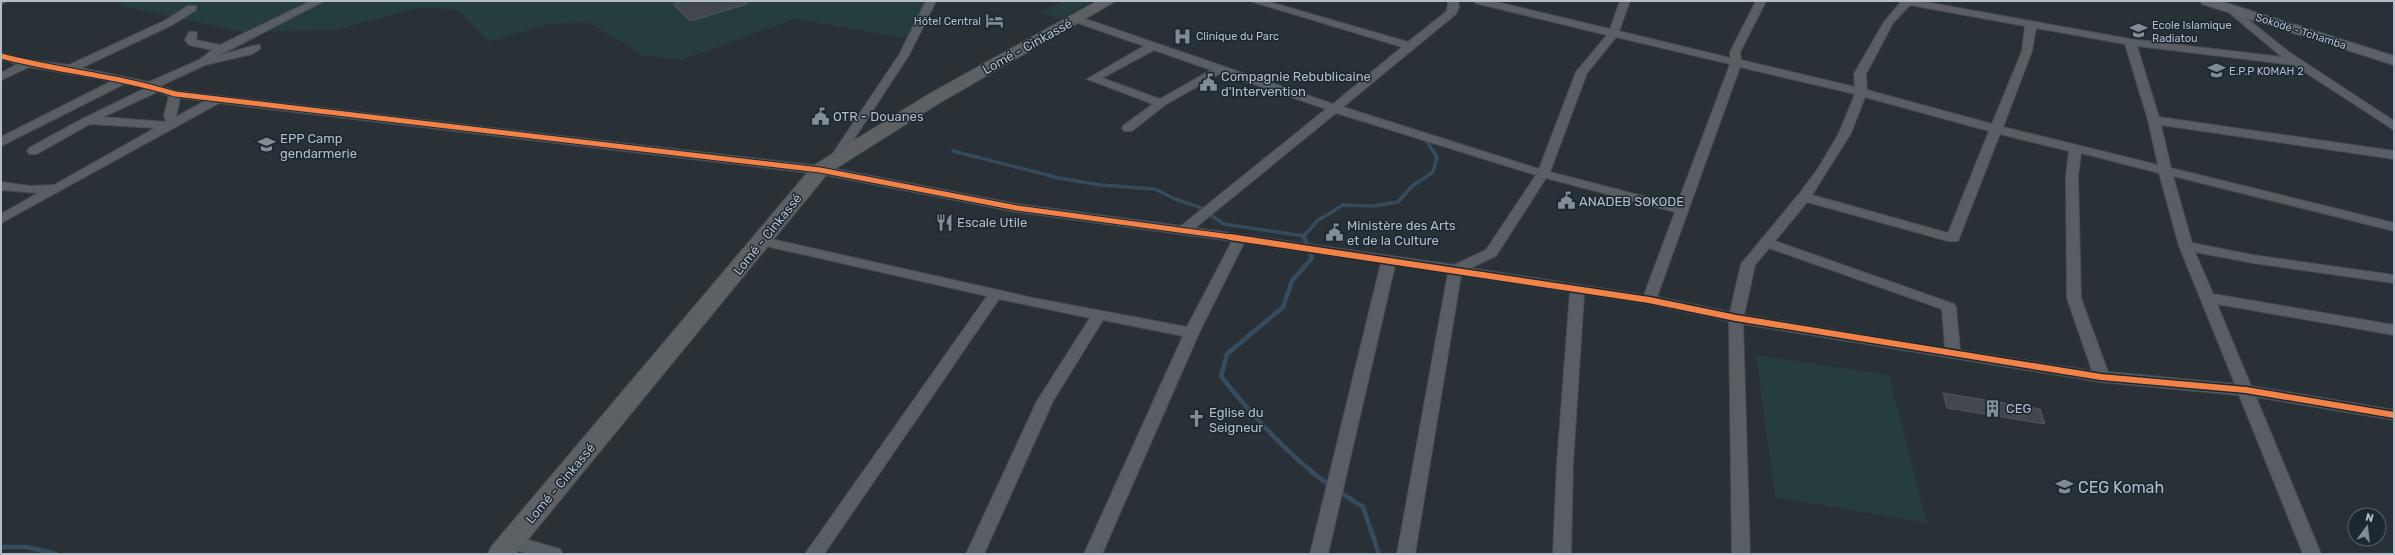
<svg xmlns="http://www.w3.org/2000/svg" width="2395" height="555" font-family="Rubik,sans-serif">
<rect width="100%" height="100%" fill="#293036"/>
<path fill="#263d3d" d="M123,1h804l-19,35 -10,1 -102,-18 -116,41 -36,-4 -56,-34 -44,3 -55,17 -31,-32 -39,-2 -84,22 -93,2 -120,-26z
M1062,1h30l-31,18 -20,-7z
M1756,355l133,20 38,148 -152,-26z"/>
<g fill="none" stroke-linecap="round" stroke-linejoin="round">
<path stroke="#354c5f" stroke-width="3.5" d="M953,151l106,27 42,7 54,4 20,10 24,8 25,17 80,12 1,2
M1304,236l13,-15 26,-16 30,1 25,-4 13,-15 22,-15 4,-15 -13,-20"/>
<path stroke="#354c5f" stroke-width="4.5" d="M1304,237l8,21 -20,23 -9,26 -56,47 -6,22c32,41 67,79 109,110
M1338,491l25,16 16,47
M1,547h26l29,7"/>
</g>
<path fill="#41474c" stroke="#51585e" d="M684,1h62l1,3 -57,17 -17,-17z
M1943,393l97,16 5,15 -98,-16z"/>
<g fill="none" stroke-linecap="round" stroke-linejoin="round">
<defs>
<path id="minor" d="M1,1h6l-5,3z
M311,1h13l-106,55c8,-2 38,-12 42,-11v4l-8,5 -47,11 -45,21 16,5 644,75 197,38 164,22 145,-117 -105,-36 -56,32 -33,26h-8l-2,-3 2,-3 29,-21 -66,-25 57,-33 -72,-25v-4h8l253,87 69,-57 -152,-46h16l142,41 39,-31 1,-10h10l1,6 -3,7 -113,93 196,62 37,-97 31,-37 -132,-32 -1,-2h18l118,28 10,-28h10l-11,30 111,27v-6l26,-51h10l-26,51 1,8 114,27 -1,-13 30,-52 16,-19 -2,-2h22l210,38 152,18 -56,-47 -1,-2 5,-3 59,47 105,69v9l-100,-65 -157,-19 22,71 235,34v8l-233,-34 10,43 223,55v8l-221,-55 19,67 61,12 141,20v8l-141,-20 -58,-11 18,42 181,31v10l-177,-31 34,82 143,24v10l-138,-23 65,157h-18l-64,-159 -138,-13 -358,-58 7,230h-18l-3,-233 -80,-17 -65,-10 -11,169 -2,91h-18l4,-91 13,-171 -109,-17 -46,279h-18l51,-281 -53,-8 -67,289h-18l71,-291 -137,-20 -45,90 -97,221h-18l99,-218 -80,-16 -50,81 -69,153h-18l71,-153 53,-83 -91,-19 -175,255h-19l182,-258 -230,-52 -2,-3 2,-3 5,-1 271,61 154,29 45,-86 -215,-29 -197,-38 -601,-71 -218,120v-9l37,-21 -37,-3v-8l29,4 24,-1 101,-57 -65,-4 -53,30h-8l-2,-3 2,-3 55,-30 62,-30 -22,-4 -123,62v-9l111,-56 -83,-14 -28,13v-7l16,-9 -16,-5v-6l27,7 41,5 95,-44 24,-15h8v4l-24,15 -91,43 68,14 50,-22 13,-10 -23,-5 -4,-5 4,-8h8l-1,8 24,5zM1910,5l115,21 -3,25 -30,73 -125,-34 -1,-16 27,-51zM2036,28l89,16 23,76 10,45 -155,-38 29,-76zM1616,37l114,27 -53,141 -127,-33 37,-99zM1154,50l57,20 -51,29 -58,-21zM1740,67l115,27 -16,39 -20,34 -20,27 -58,70 -11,48 -73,-15zM157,92l12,4 -5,19 2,7 -63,-5zM1865,97l124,34 -41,102 -136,-38 39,-62zM180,98l25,3 -29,16zM1336,113l200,62 -50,75 -32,15 -259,-37zM2000,134l69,17 -3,25 1,122 25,73 -132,-21 -4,-43 -2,-3 -179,-63 32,-39 141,39h10zM2081,153l78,20 20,73 56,138 -127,-12 -27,-74 -3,-122zM1546,178l129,34 -31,83 -174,-27 26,-12zM1769,248l173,61 3,39 -201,-33 11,-50z
M926,1h10l-27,54 -70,107h-8l-2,-3 70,-104z
M511,535l49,14 3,5h-34l-24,-7 -3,-5 3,-5z"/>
<path id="major" d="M2201,1h19l174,55v9l-192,-61z"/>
<path id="highway" d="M1097,1h19l-175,101 -114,72 -311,380h-28l3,-7 322,-381 116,-72z"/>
</defs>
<use href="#minor" stroke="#474c51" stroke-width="2"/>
<use href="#major" stroke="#464d53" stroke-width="2"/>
<use href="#highway" stroke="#464c51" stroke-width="2"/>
<use href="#minor" fill="#595e64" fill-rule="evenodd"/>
<use href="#major" fill="#5b6166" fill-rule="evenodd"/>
<use href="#highway" fill="#5e6164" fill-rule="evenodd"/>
<defs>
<path id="cycleway-far1" d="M1,56c57,15 117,20 174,38l645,76 197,38 221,30"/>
<path id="cycleway" d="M1230,237l419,63 87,18 365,59 145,13 148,25"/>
</defs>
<use href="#cycleway-far1" stroke="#1c2731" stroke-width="7"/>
<use href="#cycleway" stroke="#1c2731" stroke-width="9"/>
<use href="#cycleway-far1" stroke="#f48246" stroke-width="5"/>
<use href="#cycleway" stroke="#f48246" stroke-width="6"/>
</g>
<defs>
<symbol id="hotel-bare" viewBox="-9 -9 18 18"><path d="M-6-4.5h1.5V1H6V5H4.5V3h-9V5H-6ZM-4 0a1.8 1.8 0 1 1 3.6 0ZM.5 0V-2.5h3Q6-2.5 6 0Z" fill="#828c95" stroke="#1c2731" stroke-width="2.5" paint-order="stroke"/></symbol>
<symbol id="school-bare" viewBox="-9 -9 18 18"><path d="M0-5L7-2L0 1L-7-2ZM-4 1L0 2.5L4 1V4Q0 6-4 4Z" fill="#828c95" stroke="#1c2731" stroke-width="2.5" paint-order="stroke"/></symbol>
<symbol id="hospital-bare" viewBox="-9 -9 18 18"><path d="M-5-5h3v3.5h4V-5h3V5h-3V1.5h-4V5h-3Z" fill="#828c95" stroke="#1c2731" stroke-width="2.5" paint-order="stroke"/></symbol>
<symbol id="civic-bare" viewBox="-9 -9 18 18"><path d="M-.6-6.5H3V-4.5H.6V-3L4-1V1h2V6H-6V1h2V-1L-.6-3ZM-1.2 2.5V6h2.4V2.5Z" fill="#828c95" stroke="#1c2731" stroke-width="2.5" paint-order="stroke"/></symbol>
<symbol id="restaurant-bare" viewBox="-9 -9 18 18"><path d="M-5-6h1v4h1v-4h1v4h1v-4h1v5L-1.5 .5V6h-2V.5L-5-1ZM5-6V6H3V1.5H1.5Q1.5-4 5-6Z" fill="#828c95" stroke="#1c2731" stroke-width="2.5" paint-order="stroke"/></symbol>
<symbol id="building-bare" viewBox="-9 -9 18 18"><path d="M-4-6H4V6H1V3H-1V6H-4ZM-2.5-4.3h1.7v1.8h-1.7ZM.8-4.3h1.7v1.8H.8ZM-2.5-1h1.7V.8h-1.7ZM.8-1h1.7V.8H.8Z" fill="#828c95" stroke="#1c2731" stroke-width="2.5" paint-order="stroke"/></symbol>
<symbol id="church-bare" viewBox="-9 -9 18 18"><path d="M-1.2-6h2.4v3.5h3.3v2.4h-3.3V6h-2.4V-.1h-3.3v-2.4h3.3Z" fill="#828c95" stroke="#1c2731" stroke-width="2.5" paint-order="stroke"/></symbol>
</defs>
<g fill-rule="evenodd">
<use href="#hotel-bare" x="982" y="8" width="25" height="25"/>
<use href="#school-bare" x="2126" y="18" width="25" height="25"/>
<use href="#hospital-bare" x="1170" y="24" width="25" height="25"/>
<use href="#school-bare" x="2204" y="58" width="25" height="25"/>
<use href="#civic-bare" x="1196" y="70" width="25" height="25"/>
<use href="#civic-bare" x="808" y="104" width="25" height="25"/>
<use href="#school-bare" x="254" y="132" width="25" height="25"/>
<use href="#civic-bare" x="1554" y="188" width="25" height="25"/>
<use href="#restaurant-bare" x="932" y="210" width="25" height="25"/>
<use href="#civic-bare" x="1322" y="220" width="25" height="25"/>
<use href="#building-bare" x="1980" y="396" width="25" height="25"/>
<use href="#church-bare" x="1184" y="406" width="25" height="25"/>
<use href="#school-bare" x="2052" y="474" width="25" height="25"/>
</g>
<g text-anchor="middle" stroke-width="3" stroke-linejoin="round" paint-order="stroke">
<g font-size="11" fill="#b2bdc8" stroke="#1c2731" text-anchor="start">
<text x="981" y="25" text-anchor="end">Hôtel Central</text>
<text x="2152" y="29">Ecole Islamique<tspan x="2152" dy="13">Radiatou</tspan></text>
<text x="1196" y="40">Clinique du Parc</text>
<text x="2229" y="75">E.P.P KOMAH 2</text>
</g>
<g font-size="11" fill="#b2bdc8" stroke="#1c2731">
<text transform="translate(2301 31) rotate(18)" y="4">Sokodé - Tchamba</text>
</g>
<g font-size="13" fill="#b2bdc8" stroke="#1c2731">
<text transform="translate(1027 46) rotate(-29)" y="5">Lomé - Cinkassé</text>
<text transform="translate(767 234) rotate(-51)" y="5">Lomé - Cinkassé</text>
<text transform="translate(560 483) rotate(-50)" y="5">Lomé - Cinkassé</text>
</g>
<g font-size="13" fill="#b2bdc8" stroke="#1c2731" text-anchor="start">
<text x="1221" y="81">Compagnie Rebublicaine<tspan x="1221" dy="15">d'Intervention</tspan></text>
<text x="833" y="121">OTR - Douanes</text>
<text x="280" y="143">EPP Camp<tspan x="280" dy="15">gendarmerie</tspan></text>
<text x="1579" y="206">ANADEB SOKODE</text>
<text x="957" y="227">Escale Utile</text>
<text x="1347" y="230">Ministère des Arts<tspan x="1347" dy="15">et de la Culture</tspan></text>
<text x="2006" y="413">CEG</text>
<text x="1209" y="417">Eglise du<tspan x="1209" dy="15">Seigneur</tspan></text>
</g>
<g font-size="16" fill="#b2bdc8" stroke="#1c2731" text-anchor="start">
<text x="2078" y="493">CEG Komah</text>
</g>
</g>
<rect width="2395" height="555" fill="none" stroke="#b2bdc8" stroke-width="4"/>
<g transform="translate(2367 527) rotate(15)"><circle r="19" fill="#1c2731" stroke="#58636d"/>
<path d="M0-3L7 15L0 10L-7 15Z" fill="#828c95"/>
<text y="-6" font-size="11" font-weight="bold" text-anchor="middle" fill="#b2bdc8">N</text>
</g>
</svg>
